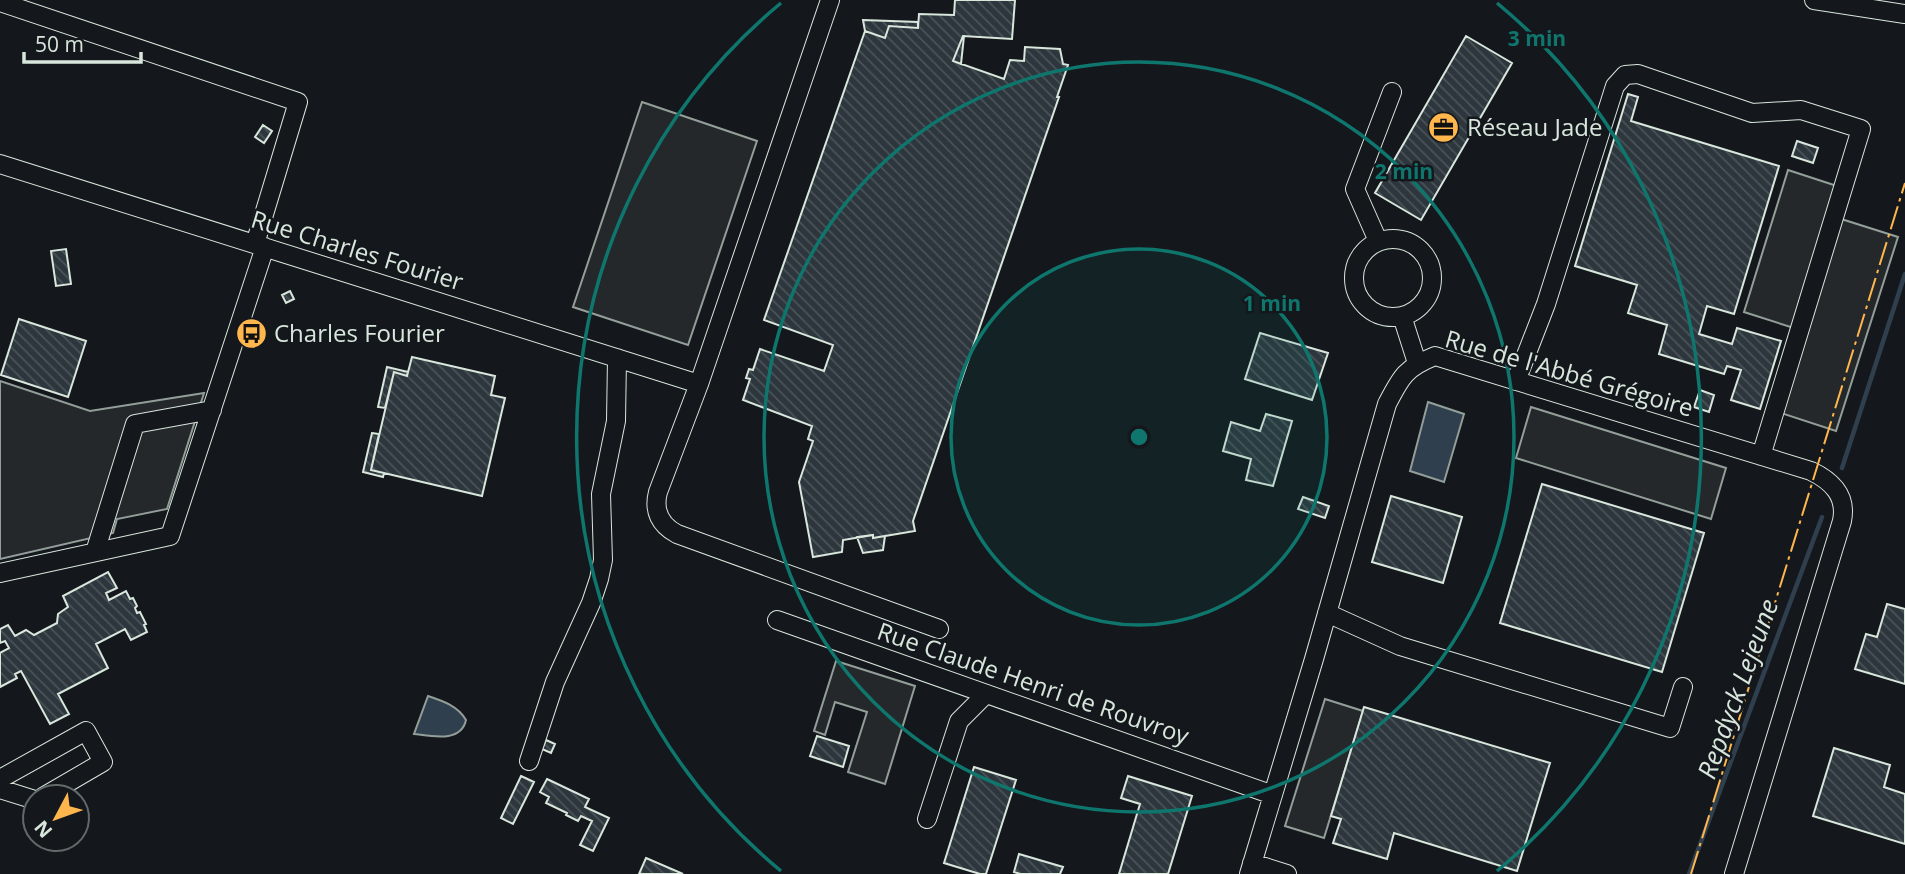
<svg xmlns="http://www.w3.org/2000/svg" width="1905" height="874" font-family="'Open Sans',sans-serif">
<defs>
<pattern id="building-back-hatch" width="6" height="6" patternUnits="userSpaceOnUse" patternTransform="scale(1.75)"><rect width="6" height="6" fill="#2c363c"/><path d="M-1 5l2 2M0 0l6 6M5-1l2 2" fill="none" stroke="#4a5358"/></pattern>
</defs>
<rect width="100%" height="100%" fill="#14181c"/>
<path fill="#24282b" stroke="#939e99" stroke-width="2" d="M642,102l115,39 -69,204 -115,-38z
M1788,170l55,18 -8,29 63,20 -62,194 -61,-20 25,-81 -56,-18z
M0,381l90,30 114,-18 -37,116 -50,10 -4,14 -113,26z
M1531,407l195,61 -15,51 -195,-61z
M836,661l79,25 -30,98 -37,-12 19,-60 -32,-10 -10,33 -11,-4z
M1325,699l38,12 -39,127 -39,-12z"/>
<path fill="#2f3f4d" stroke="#939e99" stroke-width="2" d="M1428,402l36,12 -20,68 -34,-11z
M428,696c15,5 30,10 38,24 -5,23 -34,16 -52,14z"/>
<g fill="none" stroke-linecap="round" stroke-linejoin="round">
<path stroke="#2f3f4d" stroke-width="4.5" d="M1842,468l63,-194
M1689,874l133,-357"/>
</g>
<path fill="url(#building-back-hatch)" stroke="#d8e6dc" stroke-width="2" d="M955,0h60l-3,39 -49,-3 -10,25 51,18 6,-19 14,1 1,-14 35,2 3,15 5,1 -11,32h2l-146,424 2,10 -42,7v-3l-30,5 -1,12 -29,5 -14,-75 14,-41 -5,-2 4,-13 -69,-26 7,-21 -4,-1 3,-9 4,1 7,-21 64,22 9,-26 -69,-25 101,-289 20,7 4,-12 29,2 1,-14 35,1z
M863,20l55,2v6l-29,-2 -4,12 -20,-7z
M963,36h1l-3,28 -8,-3z
M1466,36l46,27 -91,157 -46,-27z
M1628,94l10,3 -7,24 148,45 -45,148 -27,-8 -8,28 33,10 5,-16 44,13 -21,68 -29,-9 10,-30 -14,-4 -3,8 -65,-20 8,-29 -39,-12 9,-28 -62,-19z
M263,125l9,6 -8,12 -9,-6z
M1797,141l21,7 -5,15 -21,-7z
M66,249l5,35 -15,2 -5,-35z
M290,291l4,8 -8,4 -4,-8z
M19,319l67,22 -18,56 -67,-22z
M1260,333l68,20 -16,47 -67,-21z
M412,357l83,19 -4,19 14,3 -23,98 -111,-26 23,-98 13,4z
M387,367l21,5 -1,4 -13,-4 -9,36 -7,-1z
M1700,390l14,5 -5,17 -15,-5z
M1266,414l26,7 -19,65 -27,-6 5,-21 -28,-8 8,-29 29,9z
M372,433l7,1 -8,36 13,3 -1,4 -20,-5z
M1542,484l162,49 -42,139 -162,-49z
M1391,496l71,21 -19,66 -71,-21z
M1303,497l26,9 -4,12 -27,-9z
M873,535v3l12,-2 -2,14 -20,3 -6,-16z
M108,572l9,16 -11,5 3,7 17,-9 4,8 3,-1 4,8 -2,2 2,5 3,-1 6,12 -2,1 3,7 -16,8 -6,-11 -29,15 12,24 -50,26 11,20 -19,10 -29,-53 -6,3 2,4 -17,9v-34l9,-5 -4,-7 -5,2v-14l8,-4 7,11 11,-6 8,5 23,-12 1,-9 10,-7 -5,-11z
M1887,604l18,5v75l-50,-15 11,-35 11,3z
M1364,707l186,56 -33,108 -123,-38 -7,26 -54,-16 8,-24 -10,-3z
M817,736l32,10 -6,21 -33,-11z
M546,740l9,4 -4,9 -9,-4z
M1834,748l56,17 -6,22 21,7v50l-92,-28z
M974,767l42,13 -30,94h-6l-36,-11z
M521,776l13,6 -21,42 -12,-6z
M1128,776l64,20 -24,78h-49l21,-70 -19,-6z
M547,779l42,20 -4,8 24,11 -16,33 -13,-6 12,-24 -11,-5 -3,5 -12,-6 1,-2 -21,-10 3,-6 -9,-5z
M1019,854l44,13 -3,7h-40l-6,-2z
M646,858l37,16h-44z"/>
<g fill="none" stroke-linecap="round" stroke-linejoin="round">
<defs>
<path id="minor" d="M830,0l-131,384 -41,108c-5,19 2,33 19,42l262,95
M1814,0l91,14
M0,2l298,100 -43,142
M0,164l699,220
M1354 278a39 39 0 1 1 78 0a39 39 0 1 1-78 0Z
M1378,241l-23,-52 37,-97
M1402,316l15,47
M1516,381l30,-77 69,-218 10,-11 13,-1 114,39 49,-3 60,19 -100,327
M95,552l40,-128 77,-14
M0,573l170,-37 95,-289
M1327,613l73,33 270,82 13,-41
M777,620l496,175
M529,761l26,-79 36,-79 8,-24 4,-19 -2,-66 15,-73 1,-63
M0,779l86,-48 17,31 -60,35
M0,789l35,11
M927,819l32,-98 27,-27
M1252,863l35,11
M1249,874l65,-215 73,-255c14,-27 18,-36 48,-48l376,115c21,10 36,25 31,50l-108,353"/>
</defs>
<use href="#minor" stroke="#d8e6dc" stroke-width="20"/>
<use href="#minor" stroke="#14181c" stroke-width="18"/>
<path stroke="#ffb74d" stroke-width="2" stroke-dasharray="24 5 3.5 5" stroke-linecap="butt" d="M1691,874l214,-691"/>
</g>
<circle cx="1139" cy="437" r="188" fill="#0f766e" fill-opacity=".12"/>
<g fill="none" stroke="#0f766e" stroke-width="3.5">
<circle cx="1139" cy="437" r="188"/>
<circle cx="1139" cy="437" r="375"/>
<path d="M781 871A563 563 0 0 1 781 3M1497 3A563 563 0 0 1 1497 871"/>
</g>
<defs>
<symbol id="office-disc" viewBox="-11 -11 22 22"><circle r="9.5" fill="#ffb74d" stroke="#14181c"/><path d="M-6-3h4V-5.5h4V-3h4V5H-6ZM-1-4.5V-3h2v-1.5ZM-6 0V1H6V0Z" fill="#111"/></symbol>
<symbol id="bus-disc" viewBox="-11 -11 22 22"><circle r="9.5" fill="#ffb74d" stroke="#14181c"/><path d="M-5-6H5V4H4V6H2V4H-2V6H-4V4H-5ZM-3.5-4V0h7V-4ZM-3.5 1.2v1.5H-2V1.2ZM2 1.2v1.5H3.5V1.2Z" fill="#111"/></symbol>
</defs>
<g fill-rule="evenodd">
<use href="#office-disc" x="1426" y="110" width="35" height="35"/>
<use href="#bus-disc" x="234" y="316" width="35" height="35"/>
</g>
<g text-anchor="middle" stroke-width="5" stroke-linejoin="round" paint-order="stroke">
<g font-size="24" fill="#d8e6dc" stroke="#14181c" text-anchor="start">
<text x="1467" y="136">Réseau Jade</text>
<text x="274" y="342">Charles Fourier</text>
</g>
<g font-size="24" fill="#d8e6dc" stroke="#14181c">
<text transform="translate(357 251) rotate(17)" y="8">Rue Charles Fourier</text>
<text transform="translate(1569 374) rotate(16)" y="8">Rue de l'Abbé Grégoire</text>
<text transform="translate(1033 684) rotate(19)" y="8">Rue Claude Henri de Rouvroy</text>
</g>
<g font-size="26" font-style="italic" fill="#d8e6dc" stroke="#14181c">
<text transform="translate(1738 689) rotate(-70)" y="9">Repdyck Lejeune</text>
</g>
</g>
<circle cx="1139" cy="437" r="10" fill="#0f766e" stroke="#14181c" stroke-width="3.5"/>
<g font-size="21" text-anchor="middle" font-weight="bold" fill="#0f766e" stroke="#14181c" stroke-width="5" stroke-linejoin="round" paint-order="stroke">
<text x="1537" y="46">3 min</text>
<text x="1404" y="179">2 min</text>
<text x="1272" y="311">1 min</text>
</g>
<g transform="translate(56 818) rotate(229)"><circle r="33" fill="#14181c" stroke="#626a69" stroke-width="2"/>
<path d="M0-5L12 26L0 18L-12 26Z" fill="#ffb74d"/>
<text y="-10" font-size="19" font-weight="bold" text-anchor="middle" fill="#d8e6dc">N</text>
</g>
<path d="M24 52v10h117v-10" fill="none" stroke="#d8e6dc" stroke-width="3.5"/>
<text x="35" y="52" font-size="21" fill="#d8e6dc" stroke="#14181c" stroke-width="5" paint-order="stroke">50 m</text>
</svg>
